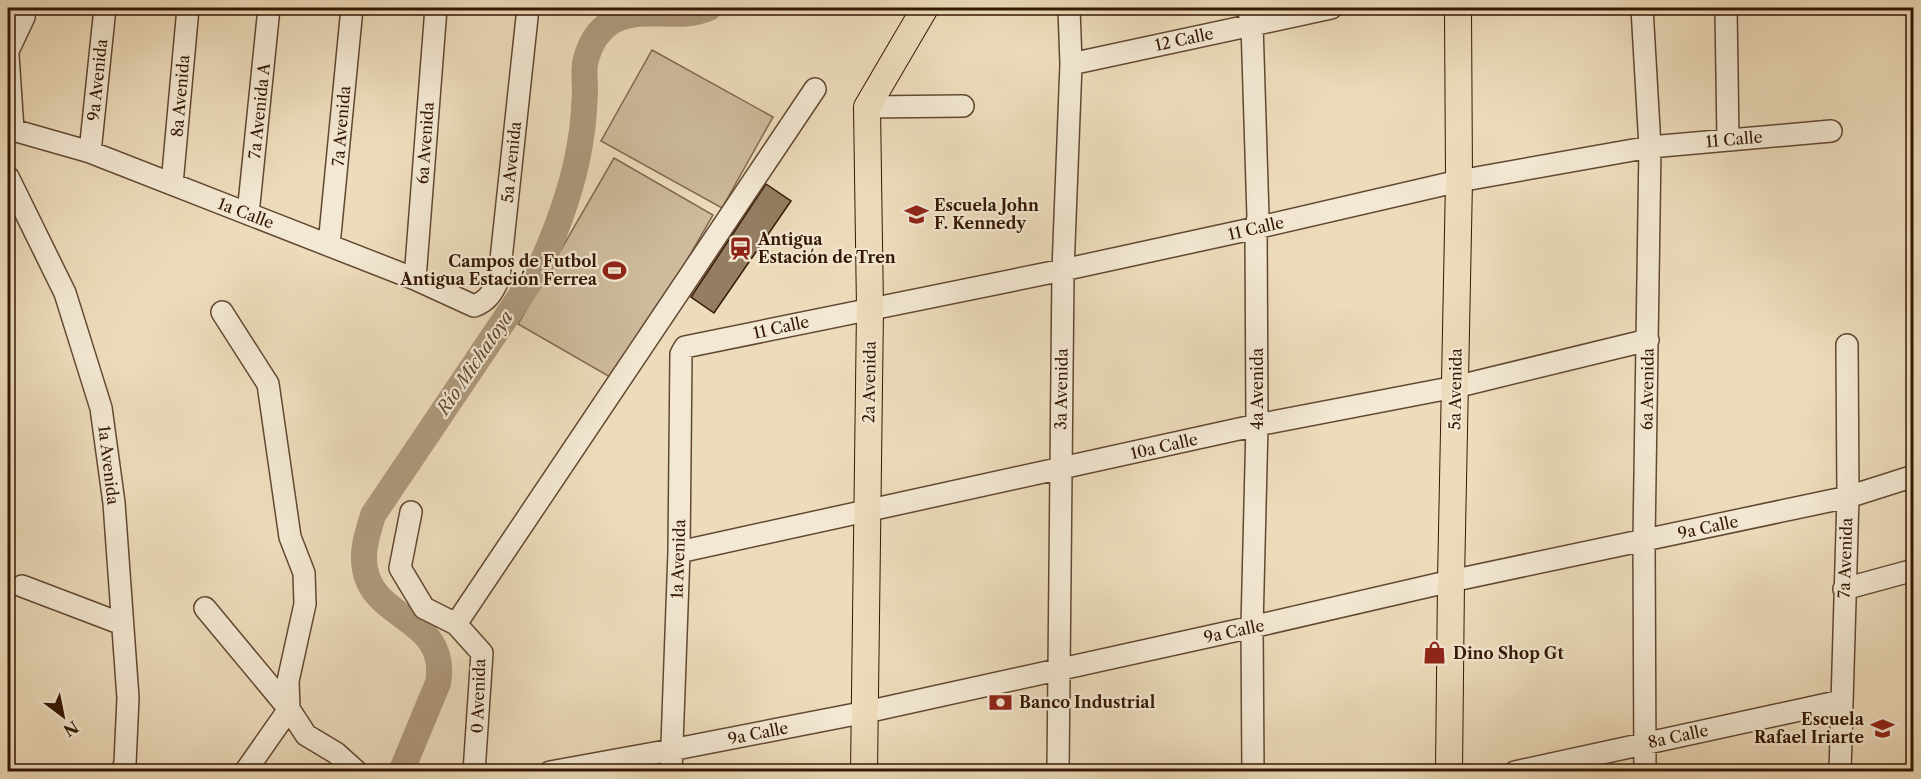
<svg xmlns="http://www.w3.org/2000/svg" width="1921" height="779" font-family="'Libre Caslon Text',serif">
<rect width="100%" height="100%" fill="#eddcbb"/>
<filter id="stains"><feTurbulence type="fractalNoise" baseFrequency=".00333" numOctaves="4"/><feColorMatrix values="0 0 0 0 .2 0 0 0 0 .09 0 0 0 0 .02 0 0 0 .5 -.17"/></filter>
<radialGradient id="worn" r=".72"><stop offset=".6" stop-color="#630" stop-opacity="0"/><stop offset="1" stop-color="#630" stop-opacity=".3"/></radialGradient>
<path fill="#cebb9c" stroke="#816950" stroke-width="1.5" d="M652,50l121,67 -51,91 -121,-67z
M614,158l99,57 -96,166 -99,-57z"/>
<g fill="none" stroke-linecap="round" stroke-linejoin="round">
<path stroke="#ae997d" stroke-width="26" d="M401,772l37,-89c12,-69 -72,-61 -74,-123 -1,-15 5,-31 9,-45l167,-248c19,-42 35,-85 41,-130 3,-15 3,-31 4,-46 0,-11 -2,-21 1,-32 4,-15 11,-28 25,-37 30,-18 67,0 98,-14"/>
</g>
<path fill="#947d63" stroke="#341704" stroke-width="1.5" d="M766,184l25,17 -77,112 -23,-16z"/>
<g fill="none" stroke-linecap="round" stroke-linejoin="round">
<defs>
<path id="minor" d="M1248,8l4,16 6,193 -2,11 1,197 -5,202 1,145
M1642,8l8,139 -6,394 1,231
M1726,8l2,132
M8,51l16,-34 1,-9
M8,55l5,75 77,22 325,127 59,27c14,-5 19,-14 25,-28l29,-270
M1071,64l260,-56
M867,107l96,-1
M90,152l15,-144
M8,177l57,116 36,115 13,95 14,195 -3,65 -3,9
M172,184l16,-176
M248,214l21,-206
M329,245l23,-237
M415,279l21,-271
M222,312l46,72 22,153 14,36 1,31 -17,77 1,28 17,26 30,18 21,19
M411,512l-11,56 24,40 32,16 26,29 -8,119
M679,552l578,-127 198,-38 193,-47
M22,586l100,38
M1844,589l70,-19
M205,608l84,101 -44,63
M456,624l359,-535
M550,772l121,-22 195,-38 386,-85 199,-46 397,-84 66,-21
M671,772l8,-220 2,-198 4,-7 378,-77 193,-42 203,-47 191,-34 181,-16
M1058,772l5,-502 8,-206 -2,-56
M1515,772l326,-71
M1840,772l8,-275 -1,-152"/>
<path id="major" d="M864,772l6,-463 -3,-202 58,-99
M1449,772l2,-191 8,-400 -1,-173"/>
</defs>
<use href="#minor" stroke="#624832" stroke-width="24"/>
<use href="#major" stroke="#341704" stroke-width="28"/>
<use href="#minor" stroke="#f3e8d3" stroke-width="21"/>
<use href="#major" stroke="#eddcbb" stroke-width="26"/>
</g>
<defs>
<symbol id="school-bare" viewBox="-9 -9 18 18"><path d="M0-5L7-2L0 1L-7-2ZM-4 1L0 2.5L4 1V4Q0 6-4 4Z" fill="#8f2418" stroke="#f3e8d3" stroke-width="2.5" paint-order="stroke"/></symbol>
<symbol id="station-bare" viewBox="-9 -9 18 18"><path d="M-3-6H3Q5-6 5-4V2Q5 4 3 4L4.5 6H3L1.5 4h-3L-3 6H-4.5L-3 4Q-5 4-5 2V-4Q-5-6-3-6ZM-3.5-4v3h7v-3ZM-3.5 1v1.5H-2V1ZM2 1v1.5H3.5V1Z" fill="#8f2418" stroke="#f3e8d3" stroke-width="2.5" paint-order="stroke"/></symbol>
<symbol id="stadium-bare" viewBox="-9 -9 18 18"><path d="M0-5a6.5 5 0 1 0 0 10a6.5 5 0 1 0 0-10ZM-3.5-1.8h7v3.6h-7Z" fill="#8f2418" stroke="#f3e8d3" stroke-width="2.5" paint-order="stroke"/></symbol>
<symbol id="shop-bare" viewBox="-9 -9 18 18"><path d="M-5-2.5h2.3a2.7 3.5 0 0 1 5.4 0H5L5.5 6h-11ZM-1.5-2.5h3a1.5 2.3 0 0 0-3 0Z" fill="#8f2418" stroke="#f3e8d3" stroke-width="2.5" paint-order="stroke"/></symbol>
<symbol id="bank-bare" viewBox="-9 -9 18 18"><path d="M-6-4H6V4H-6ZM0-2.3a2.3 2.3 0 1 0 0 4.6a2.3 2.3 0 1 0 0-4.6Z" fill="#8f2418" stroke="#f3e8d3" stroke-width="2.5" paint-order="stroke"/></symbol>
</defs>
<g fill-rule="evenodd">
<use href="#school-bare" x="900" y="198" width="33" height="33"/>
<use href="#station-bare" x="724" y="232" width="33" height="33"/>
<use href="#stadium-bare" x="598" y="254" width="33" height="33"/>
<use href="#shop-bare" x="1418" y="636" width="33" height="33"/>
<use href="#bank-bare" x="984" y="686" width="33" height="33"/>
<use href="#school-bare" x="1866" y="712" width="33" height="33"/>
</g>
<g text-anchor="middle" stroke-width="4.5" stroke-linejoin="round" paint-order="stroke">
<g font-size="16" fill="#341704" stroke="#f3e8d3">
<text transform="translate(1184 39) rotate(-12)" y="6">12 Calle</text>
<text transform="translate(97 80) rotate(-84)" y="6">9a Avenida</text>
<text transform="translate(180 96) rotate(-85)" y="6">8a Avenida</text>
<text transform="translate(259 111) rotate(-84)" y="6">7a Avenida A</text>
<text transform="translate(341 126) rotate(-85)" y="6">7a Avenida</text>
<text transform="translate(1734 139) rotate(-5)" y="6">11 Calle</text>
<text transform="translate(425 143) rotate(-86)" y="6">6a Avenida</text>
<text transform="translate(511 162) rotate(-84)" y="6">5a Avenida</text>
<text transform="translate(246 213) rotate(21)" y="6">1a Calle</text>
<text transform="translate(1256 228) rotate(-13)" y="6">11 Calle</text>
<text transform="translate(781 327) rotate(-12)" y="6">11 Calle</text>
<text transform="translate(869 382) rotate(-89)" y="6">2a Avenida</text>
<text transform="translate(1061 389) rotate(-89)" y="6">3a Avenida</text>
<text transform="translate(1257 389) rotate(-90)" y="6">4a Avenida</text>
<text transform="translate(1455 389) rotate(-89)" y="6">5a Avenida</text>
<text transform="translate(1647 389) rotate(-89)" y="6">6a Avenida</text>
<text transform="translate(1164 446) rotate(-13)" y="6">10a Calle</text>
<text transform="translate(109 465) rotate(83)" y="6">1a Avenida</text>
<text transform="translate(1708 527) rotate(-12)" y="6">9a Calle</text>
<text transform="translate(1845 558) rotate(-88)" y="6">7a Avenida</text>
<text transform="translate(678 559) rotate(-88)" y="6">1a Avenida</text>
<text transform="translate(1234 631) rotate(-12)" y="6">9a Calle</text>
<text transform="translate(478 696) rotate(-88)" y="6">0 Avenida</text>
<text transform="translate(758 733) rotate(-11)" y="6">9a Calle</text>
<text transform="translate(1678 736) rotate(-12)" y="6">8a Calle</text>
</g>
<g font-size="16" font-weight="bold" fill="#341704" stroke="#f3e8d3" text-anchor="start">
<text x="934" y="211">Escuela John<tspan x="934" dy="18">F. Kennedy</tspan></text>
<text x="758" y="245">Antigua<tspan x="758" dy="18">Estación de Tren</tspan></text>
<text x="597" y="267" text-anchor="end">Campos de Futbol<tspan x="597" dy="18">Antigua Estación Ferrea</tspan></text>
<text x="1453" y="659">Dino Shop Gt</text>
<text x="1019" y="708">Banco Industrial</text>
<text x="1864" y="725" text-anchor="end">Escuela<tspan x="1864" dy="18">Rafael Iriarte</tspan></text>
</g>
<g font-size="18" font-style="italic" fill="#654b34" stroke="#f3e8d3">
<text transform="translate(475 363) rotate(-56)" y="6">Río Michatoya</text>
</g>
</g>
<rect width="1921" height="779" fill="none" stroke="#eddcbb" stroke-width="30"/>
<rect x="9" y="9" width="1903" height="761" fill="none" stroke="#341704" stroke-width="3"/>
<rect x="15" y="15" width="1891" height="749" fill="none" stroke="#341704" stroke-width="1.5"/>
<g transform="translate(63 716) rotate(148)" stroke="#f3e8d3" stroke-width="4.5" paint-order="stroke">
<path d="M0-4.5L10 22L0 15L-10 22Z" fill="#341704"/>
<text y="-9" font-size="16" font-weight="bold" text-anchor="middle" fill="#341704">N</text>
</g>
<rect width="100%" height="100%" filter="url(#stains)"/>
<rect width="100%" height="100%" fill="url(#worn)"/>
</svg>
